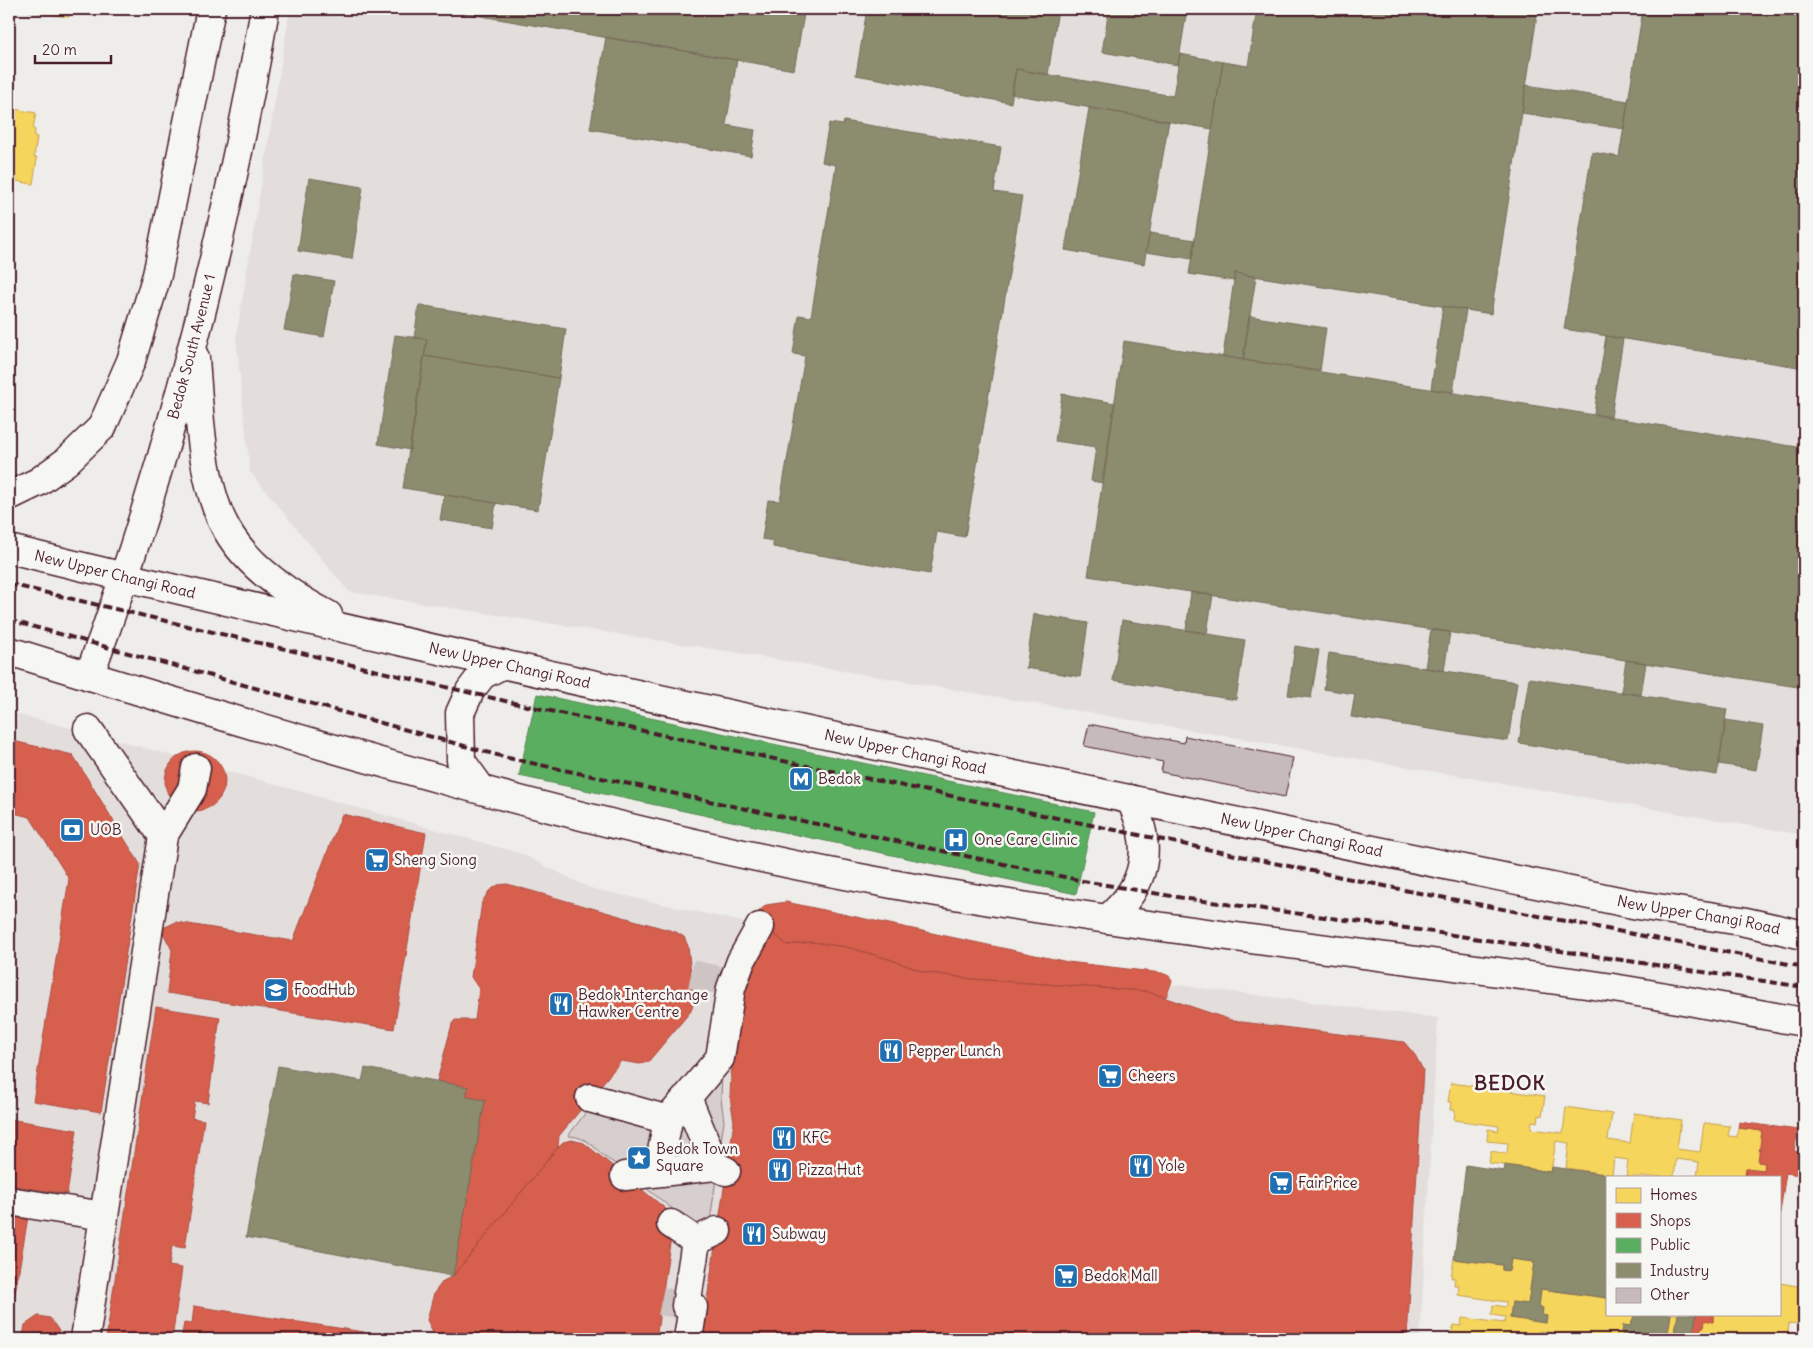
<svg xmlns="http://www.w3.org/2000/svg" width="1813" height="1348" font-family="Delius,sans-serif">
<rect width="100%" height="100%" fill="#efedea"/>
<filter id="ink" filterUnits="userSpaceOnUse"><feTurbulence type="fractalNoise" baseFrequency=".02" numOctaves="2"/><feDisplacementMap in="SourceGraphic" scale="10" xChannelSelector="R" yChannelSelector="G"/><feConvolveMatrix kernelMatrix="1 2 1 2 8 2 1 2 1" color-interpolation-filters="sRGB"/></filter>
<g filter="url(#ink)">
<path fill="#e3dedc" d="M290,9h1514v826l-1065,-182 -390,-61 -99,-120 -14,-134z
M9,712l93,24 418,117 70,35 171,38 391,56 286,36 -18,321h-1411z"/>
<path fill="#d7cfce" stroke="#90777c" d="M722,1074l-1,24 3,24 -5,31 -20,-53z
M590,1107l69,19 -10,37c-11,1 -24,5 -35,0 -19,-10 -21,-26 -46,-27z
M684,1113l18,46 -33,3z
M716,1179l-6,42 -13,7 -55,-43z"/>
<path fill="#f6d55c" stroke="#c29e4d" d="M28,9h42l-1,8 -41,-6z
M9,108l27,5 -3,16 2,1 -1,6 3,1 -3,20 3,1 -4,26 -24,-4z
M786,995l35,3 -4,40h6l3,-33 57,6 -3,32 5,1 3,-30 35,4 -2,22 -8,-1v5l-9,-1 -2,21 9,1 -1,7 7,1 -3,31 -36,-4 3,-28 -11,-1 3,-22 -5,-1 -5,50 -46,-5 5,-49h-7l-5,50 -34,-4 4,-40 18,2 3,-25 -18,-2z
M956,1013l35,4 -5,39 6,1 4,-34 57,7 -4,32 5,1 4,-30 26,3 -2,21 -7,-1 -1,5 -9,-1 -3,21 10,1 -1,8h7l-4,32 -26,-3 3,-28 -11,-1 2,-22 -4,-1 -6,50 -46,-5 6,-49 -7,-1 -6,50 -34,-3 4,-41 19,3 2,-25 -18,-3z
M1115,1043l31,4 -3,25h5l3,-25 77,9 -3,26 -26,-3 -1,9 15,1 -1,15 16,2 -3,23 -10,-1 -1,10 -60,-7 6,-50 -9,-1 -2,22 -9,-2 -2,17 -32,-4 3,-26 15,1 1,-8 6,1 1,-11 -10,-1 1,-7 -9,-1z
M1259,1066l29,3 -1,18 6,1 1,-17 97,9 -1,19 -24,-3 -1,6 10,1 -2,17 16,1 -3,26 -24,-2 1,-10 -8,-1 3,-31h-8l-4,47 -45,-4 4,-47h-6l-2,18 -10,-1 -2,28 -36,-3 3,-34 18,2 1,-17 8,1v-6l-22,-2z
M1451,1083l94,13 -3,20 -3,-1 -1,7 -6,-1 -1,8 32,4 3,-26 46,7 -4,26 22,3 4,-30 47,7 -4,29 23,3 4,-29 26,3 -2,10 9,1 1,-9 24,3 -4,31 7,1 -1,7 -18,-2 -1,9h-48l2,-15 -23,-3 -2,18h-48l2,-17 -14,-2 -2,17 -46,-7 3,-25 -13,-2 -5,31 -62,-9 2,-12 16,3 1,-11 -21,-2 1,-12 10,2 1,-5 -45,-6 1,-10h-5l1,-8h-3z
M1454,1259l48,6v5l7,1 2,-12 23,3 -6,42 -16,-2 -2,16 36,5 1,-7 -5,-1 1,-7 -4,-1 2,-18 66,9v16h28l-5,12 -7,-1 -1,9 36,5h-78l1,-2 -42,-6 -1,6 3,2h-92l5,-14 7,1 1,-8 42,5 1,-6 -13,-2 1,-10 13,2v-5l-48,-7 1,-10h-5l1,-7h-4z
M1780,1283l23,4 -5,37 -9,-1 -1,10h6l-1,6h-94l2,-12h3l1,-7 8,2v-8h66z
M736,1314l30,3 -3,22h-30z
M1671,1314h7l-4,25h-7z
M893,1323l14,1 -2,12 42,3h-56z
M953,1328l18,2 -1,9h-17z"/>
<path fill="#d6604d" stroke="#ac4c43" d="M9,740l64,15 67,109 -39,248 -68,-11 36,-222 -39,-62 -21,-5z
M165 781a30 30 0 1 1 60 0a30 30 0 1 1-60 0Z
M342,814l84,19 -32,196 -227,-36 5,-43 -11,-21 15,-7 117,19z
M507,884l169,48 8,5 4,9 6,56 -3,9 -43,51 -8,2 -19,-3 -62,75 -1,11 -105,129 32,-176 -19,-3 2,-10 -31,-6 15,-57 3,-4h20l4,-31 -8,-12 11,-75 7,-11 9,-6z
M786,902l282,60 94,11 7,3 3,5 -6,16 -21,-6 -173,-12 -48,-7 -35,-13 -42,-12 -35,-5 -25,3 -14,-12 -13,-6 -5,-12 11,-10z
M773,933l14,12 25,-3 35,5 42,12 35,13 48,7 173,12 89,30 170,21 11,13 8,15 -16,269h-706l33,-217 -4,-25 1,-23 10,-57 4,-25 9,-26z
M156,1007l64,10 -12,86 -13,-2 -3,17 12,2 -19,128 -13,-2 -3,20 13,2 -10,71h-66z
M9,1119l68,11 -10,64 -58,-9z
M1739,1122l59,8 -4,21 9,2 -3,22 -14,-2 -7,46v-42h-34l1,-9 18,2 1,-7 -7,-1 4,-31 -24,-3z
M572,1140l12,3 82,66 6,21 -16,109h-215l-8,-7 -6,-12 7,-27 9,-12 10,-5 105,-129 5,-5z
M9,1214l19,3 -19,112z
M194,1306l170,26 -1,7h-182l3,-16 8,1z
M1696,1314h17v8l-8,-2 -1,7h-3l-2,12h-6z
M38,1316l12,2 9,13 -2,8h-48v-6l14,3 2,-11z"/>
<path fill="#5aae61" stroke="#558351" d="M537,694l557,118 -18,82 -557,-118z"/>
<path fill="#8c8c6e" stroke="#786b5a" d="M440,9h365l-11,61z
M867,9h191l-10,66 -32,-6 -5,34 -155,-28z
M1109,9h78l-9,56 -76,-13z
M1257,9h281l-47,305 -256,-41 -1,8 -45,-7 34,-212 25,4z
M1643,9h161v359l-240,-39 28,-177 27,5z
M606,37l131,23 -11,65 29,5 -4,26 -161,-27z
M1180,54l43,8 -11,67 -201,-35 5,-25 157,27z
M1526,85l102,16 -4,28 -102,-16z
M1089,108l80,13 -25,143 -79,-14z
M844,121l157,26 -7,45 28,4 -57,341 -28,-5 -7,42 -157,-27v-6l-11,-2 6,-39 12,1 25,-145 -12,-2 6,-39 12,2 25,-152 -14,-3 7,-39 14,2z
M309,178l54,9 -11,72 -54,-8z
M1150,233l45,7 -3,19 -46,-7z
M1235,273l21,4 -13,83 -20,-4z
M294,274l40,7 -10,56 -40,-7z
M419,305l147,24 -7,49 -135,-22 3,-17 -13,-1z
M1443,306l23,4 -13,82 -22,-3z
M1249,316l77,12 -6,43 -77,-11z
M395,335l32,4 -17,111 -32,-6z
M1606,336l17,3 -12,78 -17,-3z
M1124,341l680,107v240l-716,-112z
M424,356l135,22 -21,132 -135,-22z
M1062,394l53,9 -12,80 -12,-2 5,-34 -41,-6z
M444,495l52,8 -4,25 -52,-8z
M1191,592l22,3 -6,38 -21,-3z
M1034,614l54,9 -8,54 -54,-9z
M1122,620l123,20 -9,60 -123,-20z
M1431,629l19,3 -6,39 -19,-3z
M1295,646l24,4 -8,48 -23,-3z
M1329,653l188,29 -9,59 -157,-24 4,-23 -31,-5z
M1626,660l20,3 -5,32 -20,-3z
M1529,678l198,31 -10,66 -198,-32z
M1726,720l37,6 -7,44 -37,-6z
M278,1066l84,15 3,-13 103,19 -2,10 19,3 -32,176 -207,-39z
M1466,1165l38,6 1,-6 46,7 1,-5 74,10h-19v121l-66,-9 -2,18 4,1 -1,7 5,1 -1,7 -36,-5 2,-16 16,2 6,-42 -23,-3 -2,12 -7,-1v-5l-48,-6z
M1635,1314h36l-4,25 -45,-5 1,-9 7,1z
M1678,1314h18l-3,25h-19z"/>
<path fill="#c6babb" stroke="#4a1f2b" d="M1089,724l95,19 1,-7 108,22 -8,39 -124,-25 2,-10 -79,-16z"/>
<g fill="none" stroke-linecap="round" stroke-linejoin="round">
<path stroke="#cec4c4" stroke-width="28" stroke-dasharray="28 14" stroke-linecap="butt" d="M691,974l56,12
M661,1301l44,9"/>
<defs>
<path id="minor" d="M88,729l75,107
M687,1097l28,69 11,5
M590,1098l78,22
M658,1172l10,-52 52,-62 11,-70 10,-27 19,-34
M625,1176l90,-10
M9,1201l95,15
M671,1224l25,17 21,-10
M686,1306l10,-65
M85,1339l78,-503 29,-47 4,-21
M688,1339l5,-32"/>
<g id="major">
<path d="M195,358c4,51 6,128 32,172 22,38 63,65 101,85"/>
<path d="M9,496l29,-14 29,-21 35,-34 29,-66 26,-86 54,-266"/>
<path id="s1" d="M9,549c540,132 1085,243 1629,356l103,16 63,14"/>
<path d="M9,651c290,90 583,178 883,233 230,42 463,67 694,100 73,10 146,26 218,38"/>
<path id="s2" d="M89,676c80,-215 137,-441 176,-667"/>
<path d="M482,790l-21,-29 -1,-48 10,-22 12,-16 21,-11"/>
<path d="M1107,919c40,-33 47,-73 23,-120"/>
</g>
</defs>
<use href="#minor" stroke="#4a1f2b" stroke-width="31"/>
<use href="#major" stroke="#4a1f2b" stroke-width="31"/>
<use href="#minor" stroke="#f6f6f2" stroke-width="28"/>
<use href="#major" stroke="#f6f6f2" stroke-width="28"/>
<path stroke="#4a1f2b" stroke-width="4" stroke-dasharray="8 4" stroke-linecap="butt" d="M9,584l509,120 289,62 597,124 400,77
M9,620l499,138 575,123 106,18 210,28 405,60"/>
</g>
</g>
<defs>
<symbol id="metro-square" viewBox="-11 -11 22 22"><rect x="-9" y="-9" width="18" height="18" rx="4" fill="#1f6fb2" stroke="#f6f6f2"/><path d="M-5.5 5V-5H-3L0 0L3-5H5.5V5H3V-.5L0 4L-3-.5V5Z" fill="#fff"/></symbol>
<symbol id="bank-square" viewBox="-11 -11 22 22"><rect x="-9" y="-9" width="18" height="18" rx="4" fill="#1f6fb2" stroke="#f6f6f2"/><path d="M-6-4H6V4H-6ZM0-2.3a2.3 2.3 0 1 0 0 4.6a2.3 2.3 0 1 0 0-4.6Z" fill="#fff"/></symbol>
<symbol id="hospital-square" viewBox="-11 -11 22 22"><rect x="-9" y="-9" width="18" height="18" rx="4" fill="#1f6fb2" stroke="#f6f6f2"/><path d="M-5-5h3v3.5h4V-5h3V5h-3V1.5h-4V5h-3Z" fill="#fff"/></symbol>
<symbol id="supermarket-square" viewBox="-11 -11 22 22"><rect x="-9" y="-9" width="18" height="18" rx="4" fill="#1f6fb2" stroke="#f6f6f2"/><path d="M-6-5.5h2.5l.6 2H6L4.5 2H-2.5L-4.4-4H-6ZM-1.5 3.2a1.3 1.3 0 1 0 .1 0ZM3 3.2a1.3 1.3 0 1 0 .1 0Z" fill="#fff"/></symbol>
<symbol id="school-square" viewBox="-11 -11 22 22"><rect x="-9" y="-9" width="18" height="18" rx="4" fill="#1f6fb2" stroke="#f6f6f2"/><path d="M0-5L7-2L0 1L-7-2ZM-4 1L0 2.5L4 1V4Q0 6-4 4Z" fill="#fff"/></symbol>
<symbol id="restaurant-square" viewBox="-11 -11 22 22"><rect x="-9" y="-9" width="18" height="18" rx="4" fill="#1f6fb2" stroke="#f6f6f2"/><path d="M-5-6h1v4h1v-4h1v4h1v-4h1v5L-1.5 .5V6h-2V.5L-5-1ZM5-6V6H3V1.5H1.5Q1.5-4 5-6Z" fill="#fff"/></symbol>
<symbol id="sight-square" viewBox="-11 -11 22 22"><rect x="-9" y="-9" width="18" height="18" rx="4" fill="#1f6fb2" stroke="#f6f6f2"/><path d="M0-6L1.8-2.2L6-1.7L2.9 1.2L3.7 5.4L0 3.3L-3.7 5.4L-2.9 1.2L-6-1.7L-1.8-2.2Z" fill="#fff"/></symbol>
</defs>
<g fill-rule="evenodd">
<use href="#metro-square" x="787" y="765" width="28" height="28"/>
<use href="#bank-square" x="58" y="816" width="28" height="28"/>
<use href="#hospital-square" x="942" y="826" width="28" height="28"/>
<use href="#supermarket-square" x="363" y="846" width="28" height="28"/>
<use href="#school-square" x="262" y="976" width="28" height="28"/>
<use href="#restaurant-square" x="547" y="990" width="28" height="28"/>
<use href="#restaurant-square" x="877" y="1037" width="28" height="28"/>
<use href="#supermarket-square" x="1096" y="1062" width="28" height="28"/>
<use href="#restaurant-square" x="770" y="1124" width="28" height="28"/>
<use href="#sight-square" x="625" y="1144" width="28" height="28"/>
<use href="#restaurant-square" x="1127" y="1152" width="28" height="28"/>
<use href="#restaurant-square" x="766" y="1156" width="28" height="28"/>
<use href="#supermarket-square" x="1267" y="1169" width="28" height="28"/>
<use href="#restaurant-square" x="740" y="1220" width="28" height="28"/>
<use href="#supermarket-square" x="1052" y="1262" width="28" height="28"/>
</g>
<g text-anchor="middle" stroke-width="5" stroke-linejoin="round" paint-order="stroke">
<g font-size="15" fill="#4a1f2b" stroke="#f6f6f2">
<text dy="5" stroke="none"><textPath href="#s2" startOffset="345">Bedok South Avenue 1</textPath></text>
<text dy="5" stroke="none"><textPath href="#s1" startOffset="109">New Upper Changi Road</textPath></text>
<text dy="5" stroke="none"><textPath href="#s1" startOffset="514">New Upper Changi Road</textPath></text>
<text dy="5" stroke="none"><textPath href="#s1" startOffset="919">New Upper Changi Road</textPath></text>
<text dy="5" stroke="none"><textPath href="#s1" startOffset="1324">New Upper Changi Road</textPath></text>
<text dy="5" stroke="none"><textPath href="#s1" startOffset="1729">New Upper Changi Road</textPath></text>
</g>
<g font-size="15" fill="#4a1f2b" stroke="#f6f6f2" text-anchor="start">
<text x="818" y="784">Bedok</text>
<text x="90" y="835">UOB</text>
<text x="974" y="845">One Care Clinic</text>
<text x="394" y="865">Sheng Siong</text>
<text x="294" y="995">FoodHub</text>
<text x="578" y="1000">Bedok Interchange<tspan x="578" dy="17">Hawker Centre</tspan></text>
<text x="908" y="1056">Pepper Lunch</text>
<text x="1128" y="1081">Cheers</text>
<text x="802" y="1143">KFC</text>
<text x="656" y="1154">Bedok Town<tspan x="656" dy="17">Square</tspan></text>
<text x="1158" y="1171">Yole</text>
<text x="798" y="1175">Pizza Hut</text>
<text x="1298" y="1188">FairPrice</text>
<text x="772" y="1239">Subway</text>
<text x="1084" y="1281">Bedok Mall</text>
</g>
<g font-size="20" font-weight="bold" letter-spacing="1" fill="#4a1f2b" stroke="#f6f6f2">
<text x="1510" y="1090">BEDOK</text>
</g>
</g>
<rect width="1813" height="1348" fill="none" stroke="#f6f6f2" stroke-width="30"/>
<rect x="15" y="15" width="1783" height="1318" fill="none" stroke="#4a1f2b" stroke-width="2" filter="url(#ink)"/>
<rect x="1606" y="1176" width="175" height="140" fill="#f6f6f2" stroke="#b1a0a2"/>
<rect x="1616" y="1188" width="25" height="15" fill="#f6d55c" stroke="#b1a0a2"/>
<text x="1650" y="1200" font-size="15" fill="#4a1f2b">Homes</text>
<rect x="1616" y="1213" width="25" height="15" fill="#d6604d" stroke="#b1a0a2"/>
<text x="1650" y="1226" font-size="15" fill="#4a1f2b">Shops</text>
<rect x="1616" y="1238" width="25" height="15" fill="#5aae61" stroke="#b1a0a2"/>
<text x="1650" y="1250" font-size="15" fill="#4a1f2b">Public</text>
<rect x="1616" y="1263" width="25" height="15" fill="#8c8c6e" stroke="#b1a0a2"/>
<text x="1650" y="1276" font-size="15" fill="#4a1f2b">Industry</text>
<rect x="1616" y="1288" width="25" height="15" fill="#c6babb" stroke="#b1a0a2"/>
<text x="1650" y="1300" font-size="15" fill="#4a1f2b">Other</text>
<path d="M35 55v8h76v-8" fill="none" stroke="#4a1f2b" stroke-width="2.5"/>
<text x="42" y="55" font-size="15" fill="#4a1f2b" stroke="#f6f6f2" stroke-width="4" paint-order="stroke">20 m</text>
</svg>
